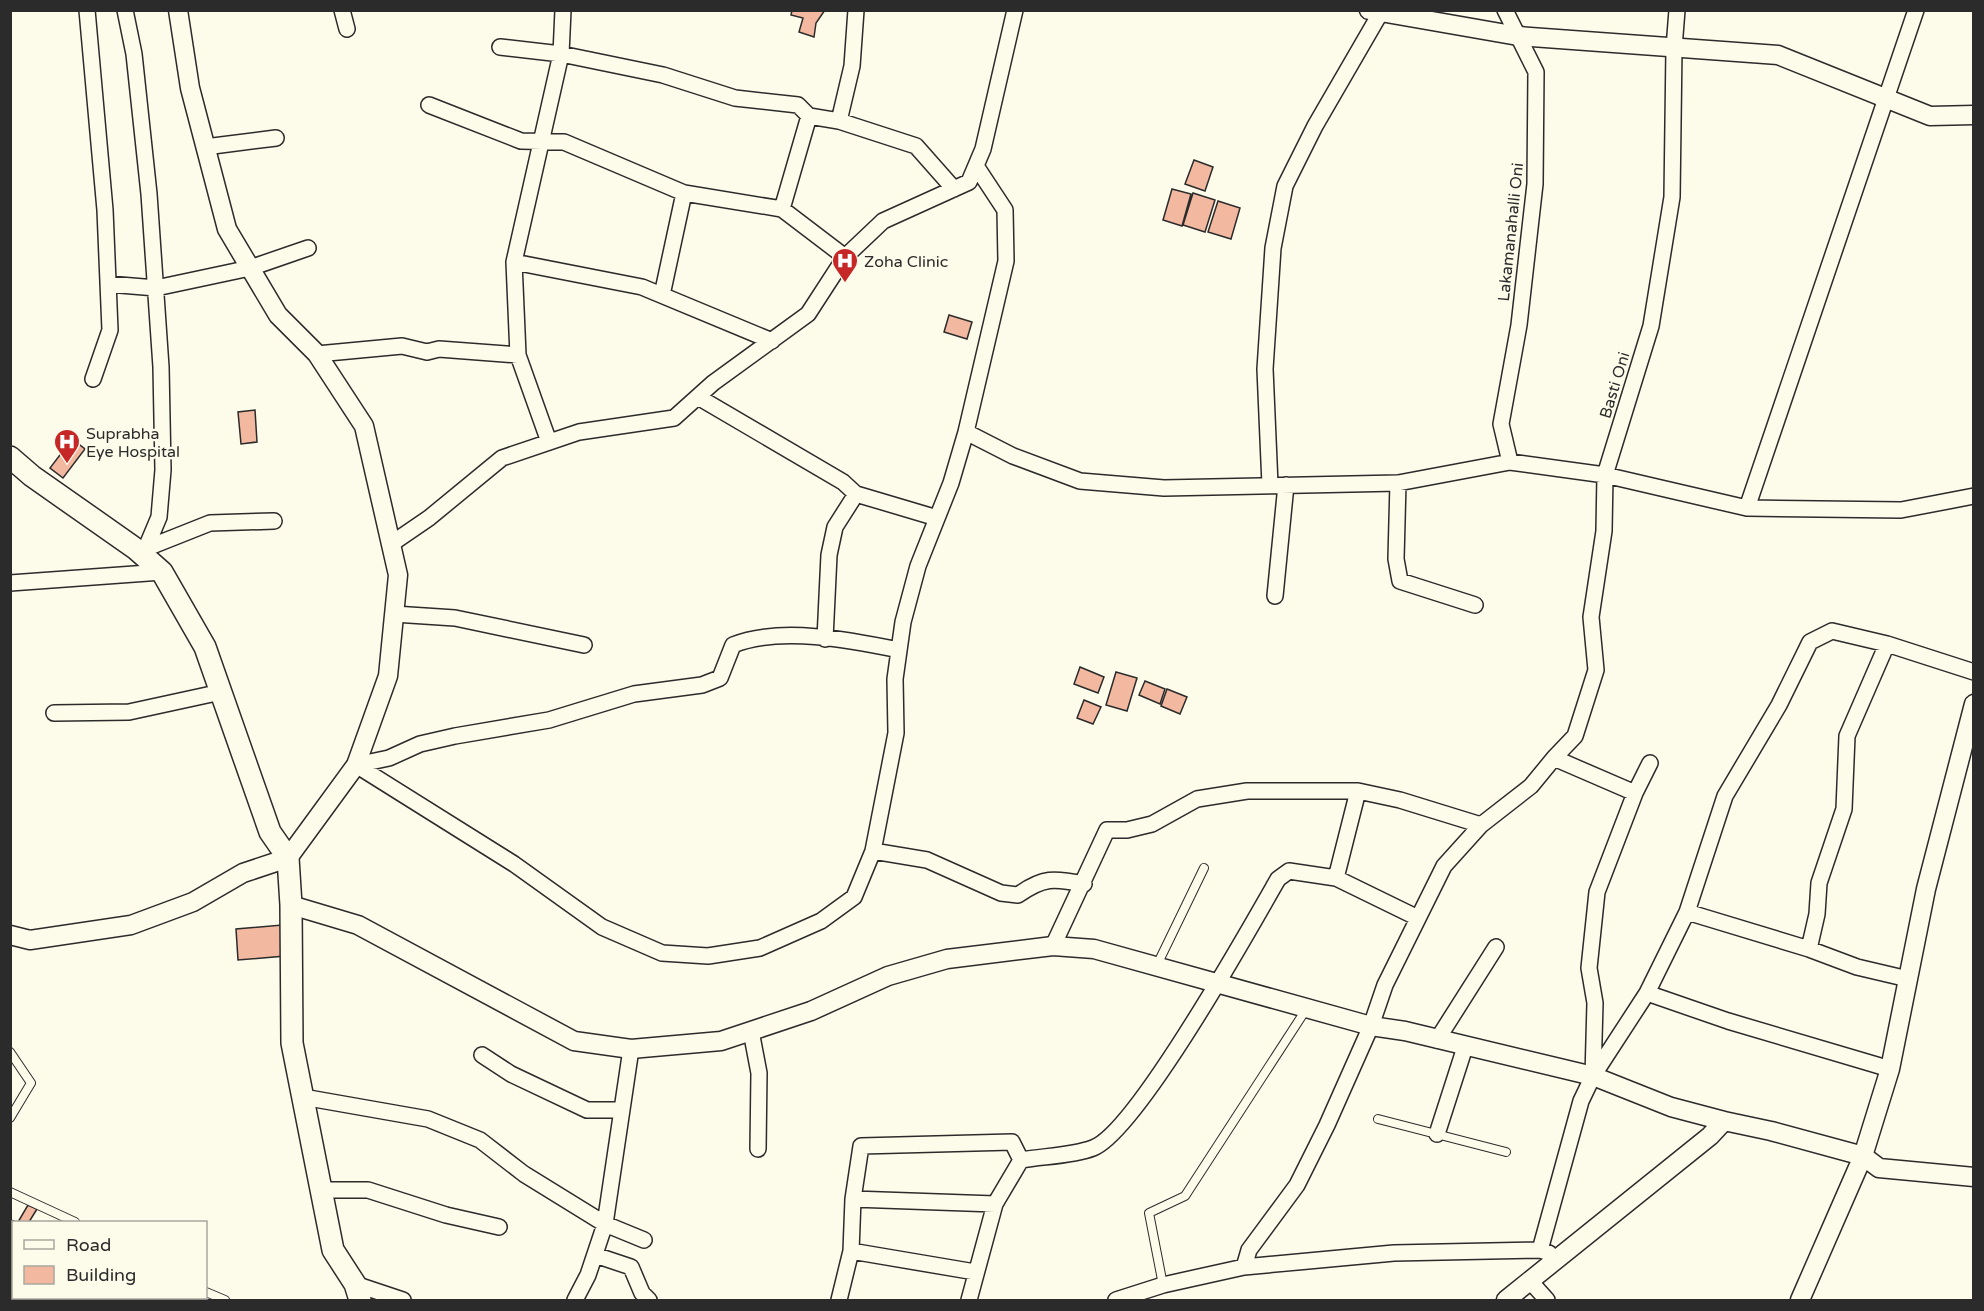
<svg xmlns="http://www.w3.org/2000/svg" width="1984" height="1311" font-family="'Varela Round',sans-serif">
<rect width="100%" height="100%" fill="#fdfbea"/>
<path fill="#f2b8a0" stroke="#2b2b2b" stroke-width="1.5" d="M792,10h33l-9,13 -2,14 -15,-5 4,-14 -12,-3z
M1194,160l19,7 -8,24 -20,-7z
M1172,189l19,5 -9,32 -19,-6z
M1193,193l22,7 -10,32 -22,-7z
M1218,201l22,7 -9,31 -23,-7z
M949,315l23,7 -5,17 -23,-7z
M255,410l2,32 -16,2 -3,-32z
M72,439l13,10 -22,29 -13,-10z
M1080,667l24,10 -6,16 -24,-9z
M1116,672l21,6 -10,33 -21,-6z
M1145,681l20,8 -5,15 -21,-9z
M1167,689l20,8 -7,17 -19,-8z
M1084,700l17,7 -8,17 -16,-6z
M282,925l3,31 -47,4 -2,-31z
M28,1205l9,4 -8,13h-11z
M33,1298h23l-3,2h-22z"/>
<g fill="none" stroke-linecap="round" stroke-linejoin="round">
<defs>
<path id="service" d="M1157,965l47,-97
M10,1052l21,31 -21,35
M1378,1119l128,33
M10,1192l65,30
M1163,1285l-14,-72 36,-17 122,-188
M206,1292l19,8"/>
<path id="minor" d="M87,10l18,200 5,120 -17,49
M125,10l9,44 15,140 12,173 2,103 -4,47 -16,38
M342,10l5,19
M1505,10l31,62 -1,112 -16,141 -18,99 9,38
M500,47l61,7 102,21 72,23 63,7 11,11 30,5 77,25 38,43
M429,105l92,36 43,1 120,51 98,16 63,48
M839,121l13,-55 4,-56
M205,147l71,-9
M782,209l27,-93
M514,262l128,25 130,54
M108,284l48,4 94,-20 58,-20
M662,295l22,-102
M317,354l85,-8 25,6 12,-3 79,6
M698,397l145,85 13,12 81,24
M966,432l47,24 67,25 84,7 234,-5 112,-21 95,13 142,33 154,2 73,-14
M549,442l-31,-87 -4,-93 47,-208 2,-44
M1398,483l-2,76 4,22 75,24
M1270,485l-5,-116 8,-121 12,-62 30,-60 66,-114
M1747,508l169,-498
M391,544l38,-26 73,-60 77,-26 95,-14 39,-35 95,-69 37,-57 38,-36 86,-39 14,-33 32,-139
M147,548l63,-25 64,-2
M10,583l152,-11
M1275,596l11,-111
M394,614l61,4 129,27
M825,639l4,-84 6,-28 21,-33
M54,713l75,-1 92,-20
M1554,758l21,-22 21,-66 -5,-53 13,-86 1,-56 46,-149 21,-129 2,-149 3,-38
M356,765l158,99 88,63 60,26 46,3 52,-8 61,-27 33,-24 19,-46 23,-118 -1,-54 8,-57 15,-56 33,-83 15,-51 40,-171 -1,-51 -29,-44
M356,765l33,-7 31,-14 35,-8 94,-16 85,-26 68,-9 18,-7 13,-33c47,-19 117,-5 166,5
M873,851l54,9 74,33 17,2c25,-18 36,-17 66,-11
M1336,878l22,-87
M1687,912l122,37 48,18 51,12
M1053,946l54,-116h20l25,-6 45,-25 50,-8h111l42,9 81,25
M1809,949l8,-35 2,-31 25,-74 3,-73 40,-92
M1647,993l40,-81 38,-116 54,-91 31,-63 22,-11 55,13 87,28
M751,1031l8,42 -1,76
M1437,1040l59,-93
M482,1055l29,19 76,36h34
M1593,1076l2,-73 -6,-35 8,-76 38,-99 15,-30
M303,1097l125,22 52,21 44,34 81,50 39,16
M1437,1134l28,-87
M321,1190h47l78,25 53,12
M853,1199l142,5
M1540,1250l41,-149 12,-25 54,-83 81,28 162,48
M851,1251l124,21
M595,1255l36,12 11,26 7,7
M1244,1267l5,-17 48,-65 30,-60 44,-99 14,-41 59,-119 37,-41 50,-39 23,-28 81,35
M1530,1281l17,19
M355,1284l48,16
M575,1300l13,-25 17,-51 26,-175
M839,1300l12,-49 2,-52 8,-53 151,-4 9,18
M969,1300l26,-96 26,-44c23,-4 51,-4 72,-12 43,-16 157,-220 185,-269l11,-8 47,7 82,40
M1116,1300l47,-15 81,-18 150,-14 146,-3 9,3"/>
<path id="tertiary" d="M1369,10l149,26 260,19 152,61 44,-1
M291,905l67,20 216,116 57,8 90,-8 90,-30 77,-35 59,-17 106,-13 41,3 277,77 34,5 188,45 78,31 53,14
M10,935l20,5 101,-15 62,-23 50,-29 45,-15 68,-93 32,-89 10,-101 -34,-149 -47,-72 -39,-39 -51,-86 -37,-141 -12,-78
M10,1230l4,2
M111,1298l4,2
M1506,1300l204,-164 14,-15 47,10 92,25 16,12 95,9
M1800,1300l63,-144 27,-87 36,-180 48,-185"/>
<path id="secondary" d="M10,457l22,19 104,73 26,23 43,75 65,185 18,26 3,47 1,138 41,207 22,34 5,16"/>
</defs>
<use href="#service" stroke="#2b2b2b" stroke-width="10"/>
<use href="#minor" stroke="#2b2b2b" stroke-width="18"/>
<use href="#tertiary" stroke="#2b2b2b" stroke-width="21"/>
<use href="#secondary" stroke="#2b2b2b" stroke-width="24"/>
<use href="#service" stroke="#fdfbea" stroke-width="8"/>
<use href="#minor" stroke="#fdfbea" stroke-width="15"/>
<use href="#tertiary" stroke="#fdfbea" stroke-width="18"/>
<use href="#secondary" stroke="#fdfbea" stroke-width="21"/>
</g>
<defs>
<symbol id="hospital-pin" viewBox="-11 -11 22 30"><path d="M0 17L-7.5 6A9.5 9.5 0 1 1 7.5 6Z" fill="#c62828" stroke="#fdfbea"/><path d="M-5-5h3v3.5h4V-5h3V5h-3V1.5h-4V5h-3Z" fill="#fff"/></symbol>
</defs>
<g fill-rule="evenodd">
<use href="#hospital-pin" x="830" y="246" width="30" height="40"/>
<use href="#hospital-pin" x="52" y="427" width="30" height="40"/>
</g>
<g text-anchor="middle" stroke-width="4.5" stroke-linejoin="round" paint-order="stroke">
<g font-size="16" fill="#2b2b2b" stroke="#fdfbea">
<text transform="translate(1510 232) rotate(-84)" y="6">Lakamanahalli Oni</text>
<text transform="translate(1614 385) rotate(-73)" y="6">Basti Oni</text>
</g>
<g font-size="16" fill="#2b2b2b" stroke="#fdfbea" text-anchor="start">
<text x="864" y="267">Zoha Clinic</text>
<text x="86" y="439">Suprabha<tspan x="86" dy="18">Eye Hospital</tspan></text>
</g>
</g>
<rect width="1984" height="1311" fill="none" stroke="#2b2b2b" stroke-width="24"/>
<rect x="12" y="1221" width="195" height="78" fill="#fdfbea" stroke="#a9a89e" stroke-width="1.5"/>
<rect x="24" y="1240" width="30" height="9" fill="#fdfbea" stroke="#a9a89e" stroke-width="1.5"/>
<text x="66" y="1251" font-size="18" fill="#2b2b2b">Road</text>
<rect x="24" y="1266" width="30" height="18" fill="#f2b8a0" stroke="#a9a89e" stroke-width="1.5"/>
<text x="66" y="1281" font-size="18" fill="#2b2b2b">Building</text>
</svg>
